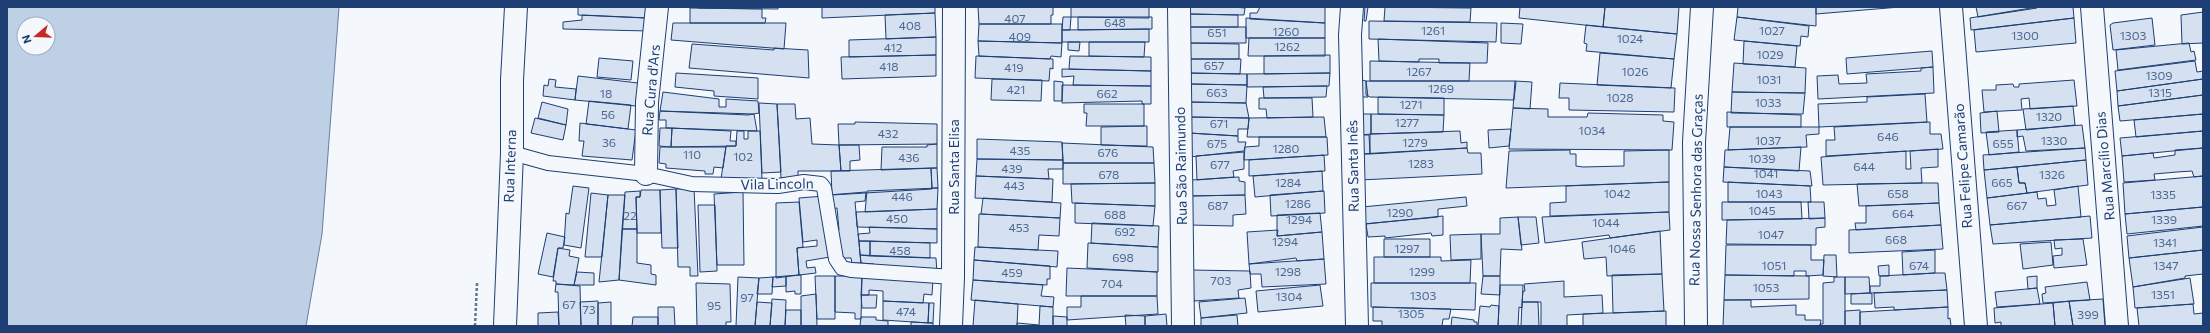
<svg xmlns="http://www.w3.org/2000/svg" width="2210" height="333" font-family="Commissioner,sans-serif">
<rect width="100%" height="100%" fill="#f4f7fb"/>
<path fill="#bed0e5" stroke="#687fa3" fill-rule="evenodd" d="M7,7h332l-17,227 -16,92h-299zM24,24h24v24h-24z"/>
<path fill="#d5e0f0" stroke="#1d3f73" d="M578,7h68l-1,11 -67,-3z
M698,7h80v2l-80,-1z
M822,7h113v6l-113,5z
M978,7h75v8h-2v9h-72z
M1071,7h78v11l-78,-1z
M1189,7h46l10,1 -1,7 -55,-1z
M1260,7h65v16l-75,-4v-6h7z
M1365,7h3l-2,14h-2z
M1385,7l86,1 -1,14 -86,-1z
M1520,7h85l-2,20 -84,-9z
M1605,7h74l-2,27 -74,-7z
M1738,7h78v19l-79,-9z
M1816,7h84l-84,7z
M1976,7h61v1l-59,9z
M2037,7h36l1,11 -103,12 -1,-12z
M690,8l72,1v9h4l-1,5h-75z
M2203,12v31l-21,1 -1,-29z
M935,13l1,24 -50,2 -1,-24z
M1189,14l49,1v12h-49z
M582,15l67,3 -1,13 -85,-2v-7l19,-2z
M1063,17h8l-1,13h-8z
M1078,17h74v12l-74,1z
M1737,17l72,9 -1,11 -7,-1 -1,10 -66,-6z
M1246,18l79,5v15h-79z
M2074,18l2,25 -100,9 -2,-22z
M2152,18l3,27 -42,5 -3,-25 3,-2z
M1369,21l128,2 -1,19 -127,-3z
M673,23h113l-2,26 -113,-9z
M1501,23l22,1 -2,20 -20,-1z
M979,24h83v19l-84,-2z
M1586,25l91,9 -3,25 -88,-8 1,-7 -3,-1z
M1189,27h57v16h-57z
M1149,29v13h-87v-12z
M936,37v18l-87,2v-17z
M1249,38h76v18h-77z
M1378,39l110,4 -1,20h-48v-4h-20v3l-40,-1z
M978,41l84,2 -1,14 -10,-1 -1,3 -71,-3z
M1744,41l53,5 -2,21 -52,-3z
M1068,42h12l-1,9 -11,-1z
M1089,42h56l-1,15 -55,-1z
M1189,43l50,1v15h-51z
M2189,43l2,9 3,-1 2,9 -78,10 -2,-20z
M692,44l82,6v-2l34,2 1,28 -120,-10z
M1932,51l1,16 -86,7 -1,-16z
M1600,53l74,6 -3,29 -74,-3z
M936,55v21l-94,3 -1,-22z
M1330,55v18l-66,1v-18z
M976,56l77,3v10l-3,-1 -1,13 -74,-3z
M1070,56l81,1v14l-82,-2z
M599,58l34,3 -2,19 -34,-3z
M1187,59h54l-1,15 -54,-1z
M1370,61l100,2 -1,18h-99z
M2195,61l2,11 6,-1v8l-86,12 -2,-20z
M1734,63l72,5 -1,25 -73,-1z
M1933,67l1,26 -116,6 -1,-23 21,-1 1,9 28,-1 -1,-9 55,-3v-3z
M1062,69l89,2v15l-78,-1 1,-9 -12,1z
M676,73l82,5v21l-44,-3v-5l-39,-4z
M1188,73l59,1v11l-57,-1z
M1330,73l-1,13 -82,1v-13z
M578,76l60,7 -2,23 -61,-6z
M549,79l7,1 -1,7 21,2 -1,11 -32,-4 1,-11 4,1z
M992,79l50,1 -1,21 -50,-1z
M2203,79v16l-85,11 -1,-15z
M1362,80l4,1 2,16h-6z
M2074,80l3,26 -47,3 -1,-11 -8,1 1,11 -38,2 -2,-22h14v-5l17,-1 1,3h5v-3z
M1054,81l9,1 -1,19h-8z
M1366,81h149l1,1 -2,18 -144,-3 -4,-2z
M1515,81l17,1 -2,27 -17,-1z
M1560,83l115,5 -1,24 -105,-2v-12h-10z
M1190,84l57,1 -1,18 -59,-1z
M1062,85l89,1v18h-9v-3l-80,2z
M1327,86l-1,11 -62,1 -1,-11z
M663,92l56,7v8h7v-8l32,2 1,12 -11,2 -88,-4z
M1732,92l73,1 -2,21 -72,-1z
M1925,94l2,28 -108,5 -1,-23 49,-2v-5z
M2203,95v19l-83,7 -2,-15z
M1378,97l66,1v17l-66,-1z
M1259,98h53l1,19 -46,1 -1,-9h-7z
M589,101l42,4 -3,24 -42,-5z
M542,102l26,7 -2,16 -28,-7z
M1190,102l56,1 3,15 -60,-1z
M759,103l18,1 4,68 -19,1z
M777,104h18l1,15 14,-1 2,26 27,1 2,26h-43v6l-17,1z
M1084,104h60v22h-58l1,-13h-3z
M2073,106l2,19 -49,5 -3,-21z
M1513,108l35,1v8h39l1,-4 75,2v6l11,1 -2,28 -163,-1z
M660,111l94,3 3,17 -91,-3v-8h-7z
M1997,111l2,21 -18,1 -1,-20z
M1727,112l74,3v12h-74z
M1360,114h11v20l-11,1z
M1371,114l73,1 -1,17 -72,2z
M2203,114v17l-67,6 -2,-17z
M1189,117l60,1 -1,11h-10v7l-50,-3z
M1324,117l2,20h-79l2,-19z
M535,118l31,7 -3,15 -32,-7z
M855,122l82,2v20l-98,1 -1,-21h17z
M1930,122v12h11l2,15 -117,7v-16h9l-1,-13z
M580,123l56,7 -4,30 -50,-4 2,-15h-5z
M2082,125l3,23 -59,3 -3,-15 -6,1v-7z
M1144,126h3v20l-46,-1v-18z
M1730,127h89v7l-13,1 1,12 -79,3z
M660,128h12l-1,19 -12,-1z
M672,128l59,3 -1,10h6v5l-65,1z
M1511,129l-2,17 -20,2 -1,-18z
M2017,130l2,22 -30,3 -3,-23z
M737,131h7v8h4v-8h12l2,48h-41l5,-33h10z
M1460,131l1,12 6,-1v6l-97,6v-20z
M2203,131v17l-81,8 -2,-18z
M1190,133l48,3v6h8l-2,9 -55,6z
M1359,135h10l1,19h-11z
M1259,137h68l1,18 -84,5 1,-13 14,-1z
M977,139l85,3 1,18 -86,-1z
M1062,143l91,4 1,16h-91z
M937,144v24l-56,2 1,-23h45v-2z
M839,145h20l1,15 -10,1v10h-9z
M660,147h66l-3,21 -9,-1 -1,7h-8v-3l-39,-3v-4l-7,-1z
M1801,147l-2,24 -75,-4 1,-17z
M1467,148l1,5h13l1,21 -122,6 -1,-26z
M2085,148l1,12 -102,10 -1,-15z
M2203,148v28l-9,1 -2,-6 -15,1 -23,2 1,6 -31,2 -2,-26 31,-3 1,5 21,-3v-5z
M1938,149v18l-17,1 1,15 -99,2 -2,-28 85,-6v18h5l-1,-18z
M1570,150v4h6v12l7,1 41,-1v-15l45,-1v32l-163,6 3,-37z
M1244,152v17l-11,2 1,6 -37,3 -1,-24z
M1324,155l1,16 -76,5v-16z
M977,159l86,1v9h-15l1,10 -73,-3z
M2086,160l2,25 -61,8 -2,-10h-6l-2,-16z
M1063,163h91l1,20 -92,1z
M1724,167l86,4 2,15 -89,-4z
M2017,167l2,16h6l2,10 -40,5 -3,-28z
M931,168h6l1,20h-6z
M931,168l1,21 -100,6 -1,-24z
M1322,171l1,20 -68,6 -2,-21z
M976,176l77,3 -1,23 -77,-4z
M2203,176v31l-78,7 -2,-31z
M1239,177v4l6,1v13l-56,1 2,-16z
M1669,182v30l-119,4v-13l16,-1v-16z
M1728,182l82,4 1,16h-83z
M1155,183v23l-83,-3 -1,-19z
M1922,183h16l1,20 -80,3 -2,-22z
M573,186l16,2 -8,60 -17,-3 2,-32 3,1z
M2078,186l3,31 -91,8 -3,-27 50,-6 1,7 8,-1 1,8 9,-1 -2,-15z
M694,188l4,88h-8v-9h-12l-2,-78z
M938,188l-1,21 -72,3 2,-21z
M676,189l2,59h-16l-2,-58z
M641,190h19l1,43h-24l-1,-36h4z
M640,191v6h-4l1,32h-15l3,-37z
M1324,191l1,22 -54,3 -1,-21z
M743,192l1,73h-27l-3,-71z
M866,192l-1,9 -10,1 6,61h-9l-1,-5h-8l-6,-28h2l-2,-22 -7,1 -2,-14z
M591,193l17,2 -6,62h-17z
M608,195h17l-6,85 -20,2z
M1245,195l1,19 -13,1v11l-43,-1 -1,-29z
M824,196l6,61 -24,4 1,7 8,-1 1,6 -17,2 -2,-27 20,-2v-6l-14,2 -4,-44z
M1466,197l1,9 -29,3v8l-75,7 -1,-17z
M983,198l78,5 -1,15 -79,-4z
M799,202l4,45 -6,1 2,27 -23,3v-75z
M1722,202h79l1,17 -80,1z
M1808,202h16l1,16 -16,1z
M1075,203l80,3 -2,20 -78,-3z
M1939,203l2,22 -85,5 -1,-7h11v-17z
M698,205h17l2,66 -17,1z
M2203,207v19l-76,8 -2,-20z
M937,209v20l-80,-2 -1,-15z
M1669,212l1,18 -60,8 -1,-3 -64,8 -3,-26z
M1320,213l2,19 -45,4v-21z
M979,214l81,4 -1,18 -20,-1 -1,15 -60,-3z
M1443,216v19l-11,1 -1,-3 -46,5v-2l-17,1 -2,-13z
M2090,216l2,22 -99,6 -3,-19z
M1518,217l4,33 -21,-1 -1,27h-17l-2,-42h19v-16z
M1518,217h18l3,26 -18,2z
M1825,218v9l-9,1v17l-90,-1 1,-24z
M1092,223l67,3 -1,21 -67,-4z
M1941,225l2,24 -94,4v-23z
M869,227l68,2v14l-78,-2 -1,-7 12,-1z
M2203,227v23l-74,8 -2,-22z
M622,229h15v34l14,2v9l5,1v10l-37,-5z
M1278,230l-1,6 45,-4 2,27 -27,2 -1,-3 -47,6 -2,-32z
M1660,231l2,43 -55,2 -1,-19 -22,2 -2,-17z
M547,233l18,4 -2,11h-5l-5,29 -15,-3z
M1481,234v25l-30,1 -1,-25z
M1384,239h46v18h-46z
M2083,239l4,26 -33,3 -1,-12 9,-1v-7l-7,1 -1,-9z
M859,241h11v15l-10,-1z
M870,241l60,2v15l-60,-2z
M2051,242l2,23 -30,4 -3,-25z
M1088,243l70,4v25l-71,-4z
M1726,245h85v15h13l-1,15 -17,1v-5h-12v5l-69,-1z
M975,247l83,4 -1,16 -83,-7z
M558,248l12,2 -1,6 10,2 -5,27 -18,-1v-3h-3z
M1935,250v23l-32,2 -1,-23z
M2203,250v24l-18,2v2l-52,9 -4,-29z
M860,255l76,3 1,16 -62,-5 -1,-5 -13,-1z
M1824,255h12l1,22 -14,-1z
M1374,257h67v4l30,-1 -1,23h-96z
M1324,259l2,25 -64,3 -1,-13h-11l-1,-10z
M974,260l76,6v13h-3v6l-74,-5z
M1889,265v11h-10l-1,-10z
M1067,268l90,4v24h-91z
M1191,270l59,1 1,17 -13,2 1,8 -45,3z
M577,272l17,1v12h-20z
M1935,273h10l2,17 -77,3v-7h10v-10z
M1662,274l2,37 -51,2 -1,-38z
M799,275h2v19h-6v-3l-9,1v-16z
M1725,275l84,1v23l-85,1z
M786,276v10l-14,1 1,-10z
M815,276h20v43h-18z
M835,276h27l-1,43h-6v-6l-20,-1z
M862,276l71,3 -1,16 -8,-1 -1,9 -40,-2v-10l-14,-1v5h-8z
M1483,276h17v19l-19,-1z
M2037,276v12l-9,1 -1,-12z
M738,277l21,1 -4,48h-19z
M773,277l-1,17h-15l2,-16z
M1834,277h11v49h-25v-2h3v-41l11,-1z
M1845,277h24l1,16 -25,1z
M2190,278l4,26 -59,4 -2,-21z
M973,280l70,5 -2,11 13,1 -1,10 -82,-7z
M1564,281v16l38,-2 1,18 -36,2v11h-26v-24h-19l1,-11h2l-1,-7z
M2087,282l3,18 -47,3 -1,-9 4,-1 -1,-6z
M696,283l34,1 1,38h-5v4h-29z
M1371,283h105l-1,27 -104,-3z
M556,284l24,2 1,40h-22l-1,-34h-3z
M1320,285l3,21 -65,6 -2,-21z
M1500,285h23l-1,23 -3,-1 -1,19h-20z
M2037,288l3,16 -43,3 -2,-15z
M1947,290l1,17 -54,3v-3l-19,1 -1,-15z
M1870,293l2,1v10h-21v-10z
M816,294l1,32h-16v-30z
M861,295h16l-1,13h-14z
M1081,296h76l1,18 -91,6v-13h14z
M1245,298l2,15 -46,5 -2,-16z
M772,299l14,1 -1,26h-15z
M2103,299l2,27h-32l-4,-25z
M975,300l43,4 -1,22h-44z
M1724,300h27v7l45,-2v10h9v5h16l-1,6h-97z
M598,301v25h-17l-1,-24z
M883,301l46,2 -1,20 -45,-3z
M2069,301l4,25h-18l-2,-23z
M611,302v24h-13v-23z
M757,302l15,1 -2,23h-15z
M1522,302h16l1,24h-18z
M929,303h5l-1,20h-5z
M2053,303l2,23h-54v-4l-6,1 -1,-15z
M2193,304l1,10 9,-1v13h-64l-2,-18z
M1491,305l8,1 -1,20h-20l2,-20 10,1z
M1040,306l13,1v19h-14z
M658,307h16l1,19h-17z
M1373,307h1l77,2 -2,10h-6l-1,7h-60v-5h-9z
M1948,307v12l2,-1 1,8h-91v-14z
M786,310h15v16h-16z
M1860,310v16h-15v-15z
M1666,311v15h-83v-12z
M558,312l1,14h-21v-13z
M1166,314l1,12h-22v-10z
M1125,315l20,1v10h-19z
M1237,315l1,11h-37v-8z
M1053,316l14,1v9h-14z
M633,317h25v9h-26z
M861,317h15v3l12,1v5h-28z
M1452,317l22,3v2h3v4h-26z
M911,322l22,1v3h-22z
M1017,323l22,2v1h-22z"/>
<g fill="none" stroke-linecap="round" stroke-linejoin="round">
<defs>
<path id="lane" d="M512,153l36,10 98,11 46,10 86,2 26,-4 17,2 3,4 12,71 6,9 9,2 102,7"/>
<path id="street" d="M1179,7l4,319
M1352,7l-2,28 7,291
M1951,7l25,319
M2092,7l25,319
M646,174l1,-72 10,-95
M505,326l7,-173v-73l4,-73
M951,326l2,-49 1,-270
M1696,326l-2,-184 8,-135"/>
</defs>
<use href="#lane" stroke="#1d3f73" stroke-width="16"/>
<use href="#street" stroke="#1d3f73" stroke-width="24"/>
<path stroke="#5e769c" stroke-width="2.5" stroke-dasharray="3 2" stroke-linecap="butt" d="M475,326l2,-43"/>
<use href="#lane" stroke="#f4f7fb" stroke-width="14"/>
<use href="#street" stroke="#f4f7fb" stroke-width="22"/>
</g>
<g text-anchor="middle" stroke-width="3" stroke-linejoin="round" paint-order="stroke">
<g font-size="12" fill="#4b6792">
<text x="1015" y="23">407</text>
<text x="1115" y="27">648</text>
<text x="910" y="30">408</text>
<text x="1433" y="35">1261</text>
<text x="1772" y="35">1027</text>
<text x="1286" y="36">1260</text>
<text x="1217" y="37">651</text>
<text x="2025" y="40">1300</text>
<text x="2133" y="40">1303</text>
<text x="1020" y="41">409</text>
<text x="1630" y="43">1024</text>
<text x="1287" y="51">1262</text>
<text x="893" y="52">412</text>
<text x="1770" y="59">1029</text>
<text x="1214" y="70">657</text>
<text x="889" y="71">418</text>
<text x="1014" y="72">419</text>
<text x="1419" y="76">1267</text>
<text x="1635" y="76">1026</text>
<text x="2159" y="80">1309</text>
<text x="1769" y="84">1031</text>
<text x="1441" y="93">1269</text>
<text x="1016" y="94">421</text>
<text x="1217" y="97">663</text>
<text x="2160" y="97">1315</text>
<text x="606" y="98">18</text>
<text x="1107" y="98">662</text>
<text x="1620" y="102">1028</text>
<text x="1768" y="107">1033</text>
<text x="1411" y="109">1271</text>
<text x="608" y="119">56</text>
<text x="2049" y="121">1320</text>
<text x="1407" y="127">1277</text>
<text x="1219" y="128">671</text>
<text x="1592" y="135">1034</text>
<text x="888" y="138">432</text>
<text x="1888" y="141">646</text>
<text x="1768" y="145">1037</text>
<text x="2054" y="145">1330</text>
<text x="609" y="147">36</text>
<text x="1415" y="147">1279</text>
<text x="1217" y="148">675</text>
<text x="2003" y="148">655</text>
<text x="1286" y="153">1280</text>
<text x="1020" y="155">435</text>
<text x="1108" y="157">676</text>
<text x="692" y="159">110</text>
<text x="743" y="161">102</text>
<text x="909" y="162">436</text>
<text x="1762" y="163">1039</text>
<text x="1421" y="168">1283</text>
<text x="1220" y="169">677</text>
<text x="1864" y="171">644</text>
<text x="1012" y="173">439</text>
<text x="1766" y="178">1041</text>
<text x="1109" y="179">678</text>
<text x="2052" y="179">1326</text>
<text x="1288" y="187">1284</text>
<text x="2002" y="187">665</text>
<text x="1014" y="190">443</text>
<text x="1617" y="198">1042</text>
<text x="1769" y="198">1043</text>
<text x="1898" y="198">658</text>
<text x="2163" y="199">1335</text>
<text x="902" y="201">446</text>
<text x="1298" y="208">1286</text>
<text x="1218" y="210">687</text>
<text x="2017" y="210">667</text>
<text x="1762" y="215">1045</text>
<text x="1400" y="217">1290</text>
<text x="1903" y="218">664</text>
<text x="1115" y="219">688</text>
<text x="630" y="220">22</text>
<text x="897" y="223">450</text>
<text x="1299" y="224">1294</text>
<text x="2164" y="224">1339</text>
<text x="1606" y="227">1044</text>
<text x="1019" y="232">453</text>
<text x="1125" y="236">692</text>
<text x="1771" y="239">1047</text>
<text x="1896" y="244">668</text>
<text x="1285" y="246">1294</text>
<text x="2165" y="247">1341</text>
<text x="1407" y="253">1297</text>
<text x="1622" y="253">1046</text>
<text x="900" y="255">458</text>
<text x="1123" y="262">698</text>
<text x="1774" y="270">1051</text>
<text x="1919" y="270">674</text>
<text x="2166" y="270">1347</text>
<text x="1288" y="276">1298</text>
<text x="1422" y="276">1299</text>
<text x="1012" y="277">459</text>
<text x="1221" y="285">703</text>
<text x="1112" y="288">704</text>
<text x="1766" y="292">1053</text>
<text x="2163" y="299">1351</text>
<text x="1423" y="300">1303</text>
<text x="1289" y="301">1304</text>
<text x="747" y="302">97</text>
<text x="569" y="309">67</text>
<text x="714" y="310">95</text>
<text x="589" y="314">73</text>
<text x="906" y="316">474</text>
<text x="1411" y="318">1305</text>
<text x="2088" y="319">399</text>
</g>
<g font-size="14" fill="#1d3f73" stroke="#f4f7fb">
<text transform="translate(651 90) rotate(-85)" y="5">Rua Cura d'Ars</text>
<text transform="translate(510 166) rotate(-88)" y="5">Rua Interna</text>
<text transform="translate(1181 166) rotate(-91)" y="5">Rua São Raimundo</text>
<text transform="translate(1353 166) rotate(-91)" y="5">Rua Santa Inês</text>
<text transform="translate(1963 166) rotate(-94)" y="5">Rua Felipe Camarão</text>
<text transform="translate(2105 166) rotate(-95)" y="5">Rua Marcílio Dias</text>
<text transform="translate(954 167) rotate(-90)" y="5">Rua Santa Elisa</text>
<text transform="translate(777 184) rotate(-1)" y="5">Vila Lincoln</text>
<text transform="translate(1696 190) rotate(-89)" y="5">Rua Nossa Senhora das Graças</text>
</g>
</g>
<rect width="2210" height="333" fill="none" stroke="#1d3f73" stroke-width="16"/>
<g transform="translate(36 36) rotate(251)"><circle r="19" fill="#f4f7fb" stroke="#9eadc5"/>
<path d="M0-3L7 15L0 10L-7 15Z" fill="#c62828"/>
<text y="-6" font-size="11" font-weight="bold" text-anchor="middle" fill="#1d3f73">N</text>
</g>
</svg>
